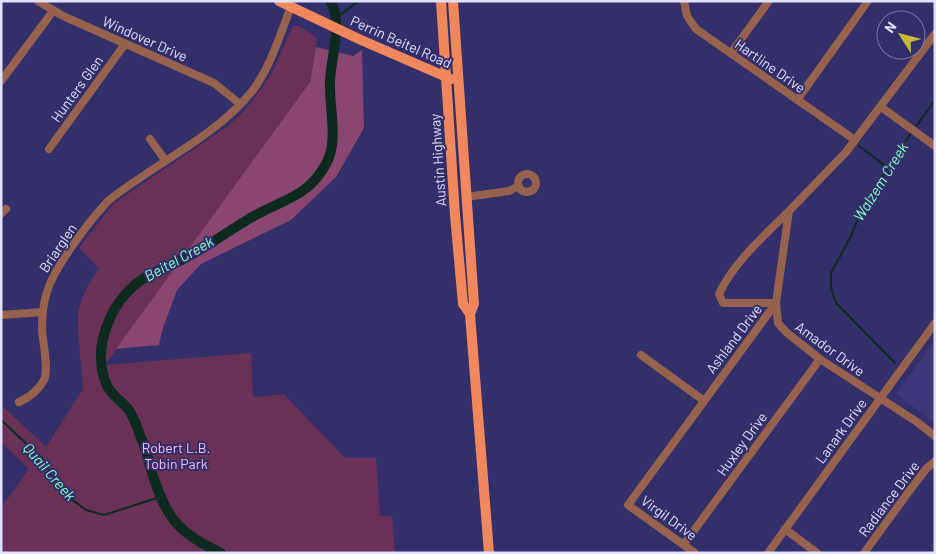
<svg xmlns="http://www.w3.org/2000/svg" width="936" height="554" font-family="Barlow,sans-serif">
<rect width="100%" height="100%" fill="#332f6a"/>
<path fill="#3c387a" d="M935,340v83l-39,-29z"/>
<path fill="#6a3156" d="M293,26h6l18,12 -7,44 -205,283 146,-12 2,44 31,-3 61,64h31l4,58h12l3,37h-394v-45l28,-39 -28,-27v-37l45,42 37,-58 -5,-58v-19l6,-19 15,-25 -20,-20 35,-45 114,-77 18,-17 25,-34z"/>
<path fill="#894671" d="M316,47l37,9 9,-6 2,78 -28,49 -45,43 -90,44 -24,26 -15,41 -3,14 -43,4 194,-267z"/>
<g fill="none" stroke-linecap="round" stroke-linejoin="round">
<path stroke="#0d2a1e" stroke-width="2" d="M337,17l22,-16
M914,129l21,-29
M859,146l28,21
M895,363l-59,-60 -5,-15v-15l20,-37 13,-32 47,-71
M1,420l42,39 10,20 17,19 16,12 18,5 56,-18"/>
<path stroke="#0d2a1e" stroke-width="10" d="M221,553c-45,-21 -55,-36 -70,-83 -3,-10 -5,-22 -10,-32 -3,-9 -7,-20 -12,-28 -10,-12 -20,-15 -25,-32 -11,-37 10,-82 42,-101 12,-8 28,-12 41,-20 23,-12 44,-28 67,-41 30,-17 54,-19 72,-52 13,-23 3,-56 4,-81 0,-23 14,-62 0,-82"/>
<path stroke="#97624d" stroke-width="8" d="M38,1l25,15 151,67 26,21
M684,1l3,15 9,13 159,111
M935,34l-89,118 -57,59 -13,92 2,20 8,9 34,27 97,63 18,14
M731,53l38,-52
M1,81l52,-70
M797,100l71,-99
M881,107l54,39
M150,139l15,21
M49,149l76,-105
M518 183a9 9 0 1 1 18 0a9 9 0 1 1-18 0Z
M466,197l43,-6 10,-5
M1,214l5,-5
M776,303h-53l-4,-9c15,-32 45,-58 70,-83
M1,315l42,-3
M641,355l62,45
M19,402c11,-5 19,-11 25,-22 5,-11 -1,-37 -2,-50 0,-13 1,-28 6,-41 8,-24 42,-69 60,-88 47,-38 108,-64 145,-111 18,-24 27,-56 38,-83
M785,529l32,24
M684,544l136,-185
M695,553l-67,-48 148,-202
M768,553l167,-230
M864,553l46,-63 16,-21 9,-8"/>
<path stroke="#f1875c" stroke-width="10" d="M279,1l82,39 90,39
M441,1l14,214 8,89 7,10
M453,1l21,303 -4,10 19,239"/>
</g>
<g text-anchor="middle" stroke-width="4" stroke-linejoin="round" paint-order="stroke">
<g font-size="14" fill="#dfe1fe" stroke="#332f6a">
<text transform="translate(145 39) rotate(24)" y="5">Windover Drive</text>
<text transform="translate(401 42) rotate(24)" y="5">Perrin Beitel Road</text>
<text transform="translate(770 66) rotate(35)" y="5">Hartline Drive</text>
<text transform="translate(77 89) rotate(-54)" y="5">Hunters Glen</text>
<text transform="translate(438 160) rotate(-94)" y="5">Austin Highway</text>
<text transform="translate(58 248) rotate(-56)" y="5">Briarglen</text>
<text transform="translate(734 339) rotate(-53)" y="5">Ashland Drive</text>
<text transform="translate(830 349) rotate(36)" y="5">Amador Drive</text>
<text transform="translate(841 431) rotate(-54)" y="5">Lanark Drive</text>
<text transform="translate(742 444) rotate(-54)" y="5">Huxley Drive</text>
<text transform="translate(889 499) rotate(-53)" y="5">Radiance Drive</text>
<text transform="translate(669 518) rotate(36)" y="5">Virgil Drive</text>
</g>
<g font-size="14" fill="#f9bde1" stroke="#332f6a">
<text x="176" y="453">Robert L.B.<tspan x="176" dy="16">Tobin Park</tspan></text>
</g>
<g font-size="15" font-style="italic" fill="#82fec6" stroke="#332f6a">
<text transform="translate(881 182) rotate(-58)" y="5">Walzem Creek</text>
<text transform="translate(179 259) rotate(-29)" y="5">Beitel Creek</text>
<text transform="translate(49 472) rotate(49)" y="5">Quail Creek</text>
</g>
</g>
<rect width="936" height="554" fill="none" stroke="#dfe1fe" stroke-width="5"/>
<g transform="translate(901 35) rotate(306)"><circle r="24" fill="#332f6a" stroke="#7876a5"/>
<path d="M0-4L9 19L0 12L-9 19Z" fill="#c9ba3a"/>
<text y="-8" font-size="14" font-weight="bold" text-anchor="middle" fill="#dfe1fe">N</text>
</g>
</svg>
